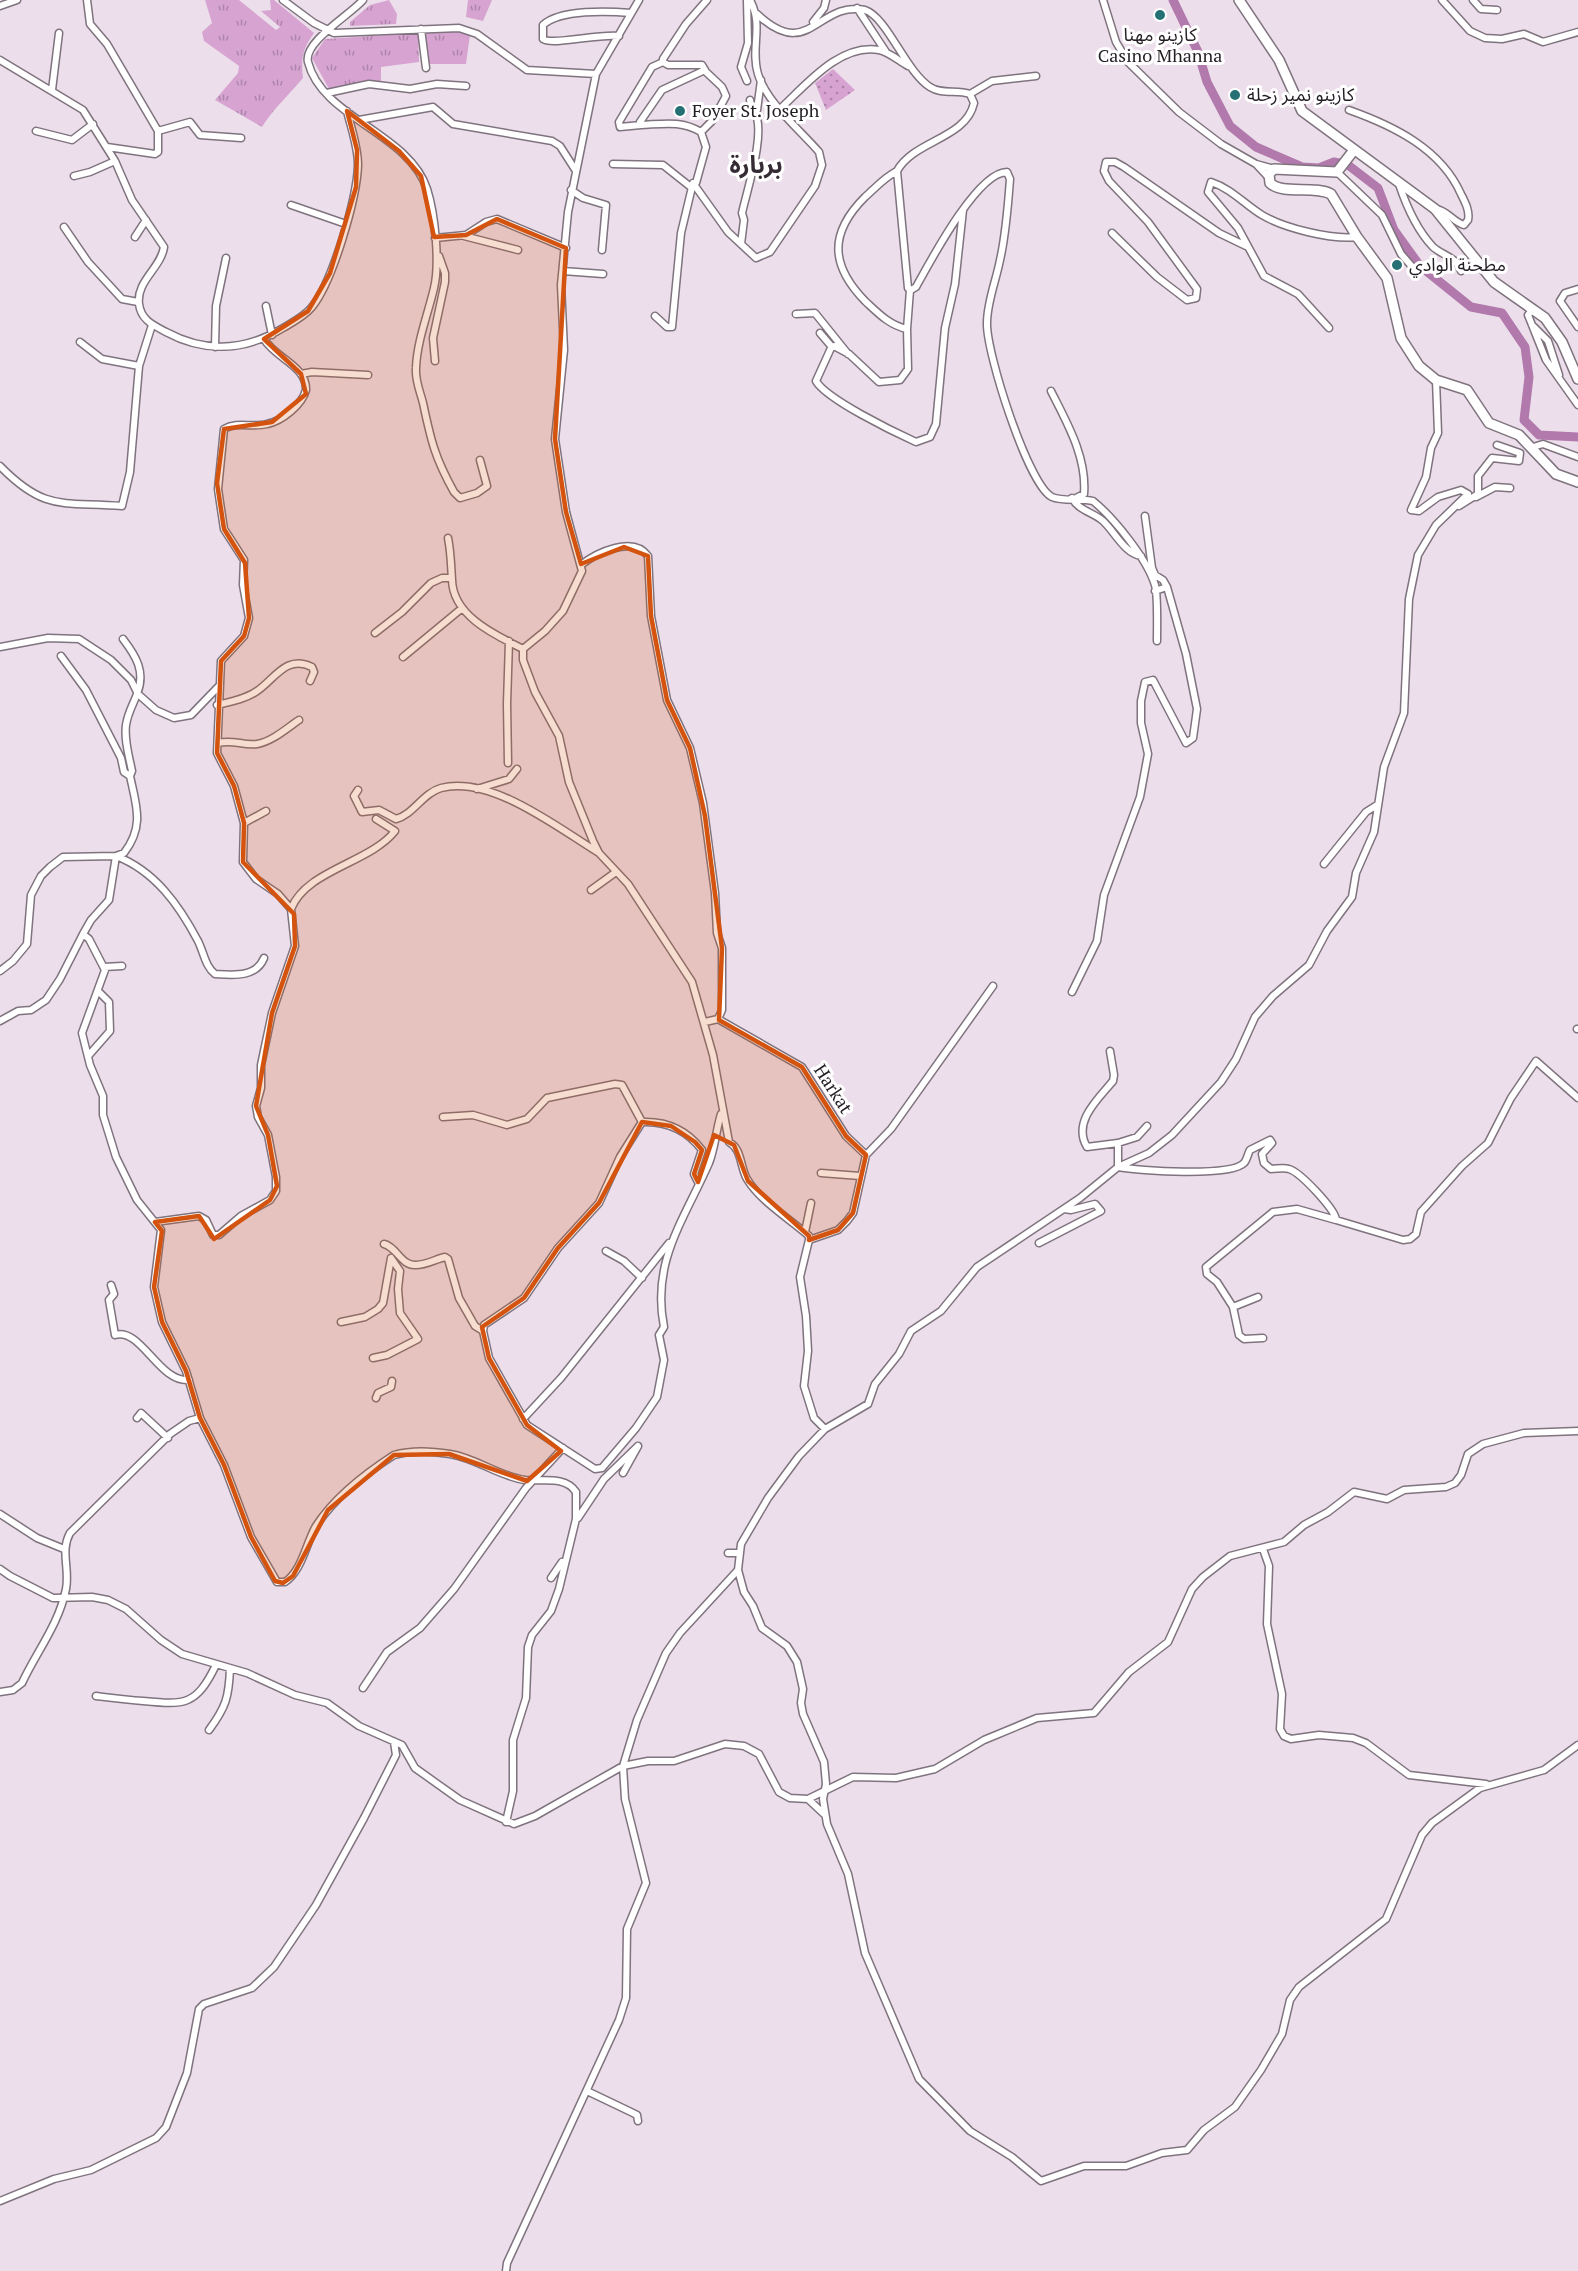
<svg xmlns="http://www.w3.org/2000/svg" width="1578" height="2271" font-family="'PT Serif','Noto Sans Arabic',serif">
<defs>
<pattern id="grass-tufts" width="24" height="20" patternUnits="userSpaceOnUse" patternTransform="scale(1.5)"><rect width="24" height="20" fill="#d7a4d2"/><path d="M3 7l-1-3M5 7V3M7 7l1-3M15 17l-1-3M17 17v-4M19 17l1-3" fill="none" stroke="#ae85aa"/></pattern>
<pattern id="park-dots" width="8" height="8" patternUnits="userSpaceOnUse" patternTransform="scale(1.5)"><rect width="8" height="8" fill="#d7a4d2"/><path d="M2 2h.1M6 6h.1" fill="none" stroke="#ae85aa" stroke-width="1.8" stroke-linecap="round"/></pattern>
</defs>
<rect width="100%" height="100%" fill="#ecdfeb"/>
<path fill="url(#grass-tufts)" d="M205,0h34l37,30 4,-3 -19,-16 10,-1 -1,-10h4l40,33c-12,17 -13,25 -11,45 -14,17 -30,31 -41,49l-47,-27 23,-27 1,-7 -35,-25 -2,-9 10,-9z
M389,0l8,14 -1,10 -46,2v-4l20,-17z
M468,0h24l-9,21 -17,-4z
M424,31h37l9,4 -4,29h-38z
M418,33l1,29 -38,5v14l-52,8 -17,-31 13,-19z"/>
<path fill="url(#park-dots)" d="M833,69l22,21 -29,20 -11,-27z"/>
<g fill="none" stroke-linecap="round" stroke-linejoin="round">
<path stroke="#b279ad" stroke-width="9" d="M1173,0l25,52 9,30 23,44 26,21 46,20 17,1 15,-6 14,3 30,23 16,42 26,36 51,41 31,6 23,34 4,30 -5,43 15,15 39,2"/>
<defs>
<path id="street" d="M87,0l3,24 17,20 51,87v21l-3,2 -48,-7
M283,0l31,23 20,10 125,-5 18,6 50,36 69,4
M363,0c-13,15 -60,42 -55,62 14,56 101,71 119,127 8,25 13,74 7,99 -6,26 -17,53 -18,80 -1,13 4,23 7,35 8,38 12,55 31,89l6,6 17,-5 10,-7 -7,-26
M639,0l-43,74 -28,138 -7,73 3,65 -9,89 11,73 16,59 -19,40 -18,20 -22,18v11l12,32 24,44 10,46 24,59 6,12 29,31 64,98 21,73 16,87c13,7 11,25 18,37 13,22 43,40 62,57v4l29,-10 9,-9 6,-8 13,-58 25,-26 102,-143
M1103,0l13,42 12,20 51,50 42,32 35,20
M1442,0l28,31 15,7 17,1 22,-5 19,8 35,-10
M1473,0l8,9 16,1
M0,6l17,-6
M857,8l29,44
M757,14c52,49 61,-14 108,-4 22,7 41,62 65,77 12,8 27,2 40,7l4,9c-8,36 -60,37 -77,68l11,117 3,2 5,-3c14,-25 61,-115 91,-115l3,7c-2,27 -4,55 -10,81 -4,21 -13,42 -13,63 -1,29 41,162 65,174 11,5 29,1 41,4 21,17 54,58 62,84 3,10 2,43 2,56
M813,22l11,-14 2,-8
M421,29l5,39
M619,36c-19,-3 -67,10 -76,3v-14c17,-16 66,-14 88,-12
M0,60l83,50 32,51 17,39 32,47c-3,21 -28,34 -25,57 2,16 14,21 27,28 39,21 79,19 117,-4 10,-6 22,-12 29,-21 21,-26 45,-109 46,-142 0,-19 -7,-37 -11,-54
M747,81l-6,-14 7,-24 -1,-43
M52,90l7,-57
M327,93l42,-9 41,5 27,-5 29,2
M970,94l22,-13 44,-5
M750,100l2,10h5l4,-30
M781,108c25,-23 59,-65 98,-58 10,2 20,11 29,16
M1349,110c45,16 92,39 112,84 4,8 9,17 7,26l-4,5c-11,-3 -16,-14 -28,-16
M359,120l74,-13 20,17 99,17 8,5 16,25
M641,125l-21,2 -1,-5 33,-55 11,-5
M36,131l36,9 21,-16
M158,131l32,-9 10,13 41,3
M701,132l12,-12 13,-24 -4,-9 -18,-17
M613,164l50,1 29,23
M897,171c-12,6 -22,17 -32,26 -36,36 -35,68 0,104 13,12 24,24 42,28l1,40 -8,11 -21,2 -30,-28 -15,-8 -3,2 -15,33c10,18 78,51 100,61l14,-5 6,-13 9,-96 10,-44 8,-74
M1337,172l45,43 19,39 14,16
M74,176l16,-4 25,-11
M1269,178l-13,-14 18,5
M696,183l10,-36 -5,-15c-20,-12 -38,-8 -60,-7l-1,-3 22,-32 43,-20 -3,-5h-34l-5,-3v-3l23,-35 21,-24
M1399,184c7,21 18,46 34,63 9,8 25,11 28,24
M571,190l12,8 23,7 -4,45
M291,205l55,19
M64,227l24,35 34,37 16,3
M1112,233l45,44 30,23 9,-2 1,-9 -49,-67 -39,-41 -5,-10 2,-9h9l9,5 95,66 27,13
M464,236l54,14
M135,237l11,-17
M435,238l31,-3 20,-13 11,-3 69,29
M741,244l3,-24 -2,-7c5,-23 25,-83 12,-102
M563,271l40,3
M1578,289l-13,4 -5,8 18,26
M266,306l6,29
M1532,310l-4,5 18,45 32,45
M796,314l19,-1 33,41
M655,316l12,11h5l9,-94 12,-50 35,49 28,26 14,-6 45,-66 7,-21 -3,-13c-20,-23 -52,-49 -61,-78 -8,-26 6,-48 -8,-74
M1534,327l14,14 11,34
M1329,328l-31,-34 -34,-18 -26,-48 -30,-36 3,-10c21,7 33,22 51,33 22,13 69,25 95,22
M907,329l3,-39
M820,333l12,14
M80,342l22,17 37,7
M215,347l1,-41 10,-48
M435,361l-2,-23 12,-56v-9l-6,-17
M301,374l11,-2 56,3
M1436,380l2,53 -7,15 -5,29 -15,33 8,1 19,-14 23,-7 7,4 -32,31 -18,30 -9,44 -5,114 -20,54 -10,65 -18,41 -4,24 -25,34 -18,34 -36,31 -18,21 -19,42 -15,23 -49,53 -23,18 -31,14 -38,31 -103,69 -36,44 -30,20 -12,23 -24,30 -7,20 -43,25 -26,27 -31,42 -27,46 -3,26 6,22 9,14 9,22 25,18 10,16 6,27 -2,14 2,11 21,48 2,22 -3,15 4,25 21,50 17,79 54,126 51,52 42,26 29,24 43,-15h42l36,-13 25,-3 17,-20 31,-23 26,-37 21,-36 8,-34 9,-13 87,-68 36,-84 10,-12 48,-35 64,-18 34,-25
M1051,391c16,32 36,66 33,103l-8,4
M1530,448l13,-4 35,13
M0,466c46,47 64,35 122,40l8,-34 9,-106 13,-41
M1476,497l19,-10 15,1
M1072,498c7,13 21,14 31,23 12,11 21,32 38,35
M1459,506l19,-12v-18l14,-18 27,3 1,-8 -23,-8
M1145,516l7,52 3,7 8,5 4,7
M448,538c3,15 3,28 4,42 1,36 43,55 71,69
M581,565c15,-12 52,-30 67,-9l3,60 16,84 23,48 13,55 12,90 2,40 5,15v62l-4,9
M375,633l27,-21 29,-29 11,-5h10
M0,647l48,-9 31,1 32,21 20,20 7,14 18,16 18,8 17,-3 29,-30
M61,656l25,34 35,68 3,14 6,4
M403,657l58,-48
M217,705c13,-3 29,-6 40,-14 17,-11 29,-37 55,-24l2,5 -4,9
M218,743c15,-4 25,3 39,1 16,-3 30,-16 42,-24
M508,763l-1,-59 2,-63
M477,789l32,-10 8,-10
M358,790l-4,6 8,16 17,-2 17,9c17,-4 27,-26 45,-31 50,-13 117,40 158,65
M244,823l22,-12
M1324,864l42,-52 11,-7
M591,890l25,-18
M291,909c15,-39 79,-46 104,-78l-19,-12
M264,958c-8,20 -31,17 -49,16 -10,-8 -11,-21 -17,-33 -19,-36 -43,-70 -82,-85l-7,44 -18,20 -8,14 6,5 16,31 -23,63 8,32 13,31v19l13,42 21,43 24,30 -7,57 8,35 24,49 14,47 24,47 27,72 26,45h8c17,-11 21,-39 31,-56 18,-28 50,-53 78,-71 17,-5 38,-4 56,-1 26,4 48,22 75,26 16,2 40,-5 51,12v27l-17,70 -8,22 -19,24 -4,12 -2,51 -13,42v51l-7,31
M104,967l18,-1
M0,971l13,-10 14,-17 4,-49 10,-19 9,-9 13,-10 53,-1 8,-3c21,-27 12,-48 6,-77l2,-5c-3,-15 -8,-31 -6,-46 2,-13 7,-20 11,-31 9,-22 -1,-38 -14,-55
M1072,992l25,-51 7,-46 36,-98 8,-43 -7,-31v-22l4,-19 8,-2 33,63 7,-5 4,-29 -11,-55 -19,-67 -12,4
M0,1021l18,-10 13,-1 15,-10 14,-21 23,-45
M705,1022l13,-3 84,48 44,69 20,19
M1577,1029h1
M1110,1051l4,24 -1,6c-15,18 -41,41 -26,66l31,-4v24c21,4 113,10 126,-4 3,-3 4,-10 6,-13l20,-10 2,3 -10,11 2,9 7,6c6,0 12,-2 18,0 11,3 47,41 47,51l67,20 7,-1 6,-5 5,-22 41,-46 26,-23 23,-45 25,-37 42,37
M89,1055l21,-24 -1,-29 -11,-11
M443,1117l30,-2 34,10 20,-6 20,-21 68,-14 7,1 20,37
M1118,1143l19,-6 10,-11
M821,1173l39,3
M155,1222l44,-6 7,4 7,15h6l22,-19 29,-16 6,-9v-14l-8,-42 -10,-18 -2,-11 5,-18v-23l11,-52 23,-67 -4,-37 -13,-15 -22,-15 -13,-17 1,-39 -10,-37 -17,-33 4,-92 23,-25 5,-18 -6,-33 1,-25 -20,-31 -6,-40 6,-60c13,-8 28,-1 43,-5 15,-3 35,-19 39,-34 1,-24 -31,-32 -42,-51
M805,1232l6,-29
M809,1240l-9,37 6,39 2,35 -4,35 10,32 11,11
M1039,1243l62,-32 -6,-7 -24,6 -7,-1
M384,1244c13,3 17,22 32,21 10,0 20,-6 29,-8l3,2 11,39 16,28 8,5 6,27 38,67 68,44 7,-1 34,-40 21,-31 7,-37 -5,-25 5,-8c-13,-65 20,-107 45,-164 6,-15 7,-33 12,-49
M606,1251l18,10 18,17
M111,1285l3,9 -5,6 6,35c26,-8 44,48 74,45
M1258,1297l-25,10 -16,-25 -10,-8 -1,-7 67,-55 24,-3 39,11
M1233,1307l6,28 5,4 19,-1
M341,1322l24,-5 13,-8 5,-6 8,-45
M483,1331l1,-6 40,-27 34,-50 41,-45 21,-46 22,-35c24,-1 45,8 60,28l-8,24 4,8
M373,1358l14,-3 31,-16 -18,-26 -2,-24 2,-18 -9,-13
M376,1398l2,-5 13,-6 1,-6
M137,1418l4,-5 27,25
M523,1419l38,-41 108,-135
M0,1514l37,24 27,11
M578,1518l26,-39 34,-33 -15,27
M1263,1549l6,17 -2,58 15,70 -2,35 4,7 7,3 28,-4 34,3 13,5 43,32 77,9
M728,1553h11
M0,1569l10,7 43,22 39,-1 16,3 18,9 35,31 21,14 65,19 48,22 32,8 32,23 43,19 13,23 45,32 54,24 21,-8 88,-50 25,-5h26l51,-17 19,2 15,8 20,38 11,6 18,1 45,-22 43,1 39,-9 49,-29 53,-22 57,-5 35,-41 39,-30 24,-53 11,-12 27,-21 54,-14 20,-17 24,-13 26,-20 33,7 17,-9 42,-3 9,-4 6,-8 7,-21 15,-10 41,-11 54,-2
M551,1578l11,-16
M363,1688l24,-36 33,-24 34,-39 72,-101 37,-40
M0,1692l13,-2 9,-7c15,-32 37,-59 44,-94 4,-20 -6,-38 4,-56l100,-99 19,-13 11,-3
M96,1696c16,2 31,4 47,5 42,4 53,5 73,-36
M209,1730c17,-23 20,-33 21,-62
M808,1799l16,15
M587,2091l44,21 6,3 1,6
M0,2201l54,-22 37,-9 65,-32 10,-11 21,-54 12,-64 5,-5 48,-16 22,-21 42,-62 48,-87 32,-63 -2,-13
M506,2271l1,-8 112,-243 7,-22 1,-69 19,-46 -21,-84 -2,-33 14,-46 29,-67 14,-20 58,-63"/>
<path id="secondary" d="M1239,0l40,60 23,51 133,98 59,73 51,36 17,24 16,37
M1354,150l-17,22 -63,-3 -5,5 1,9c12,12 44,2 61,11l26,43 30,41 14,60 18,28 17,14 31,10 22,33 30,12 37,39 22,8"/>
</defs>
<use href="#street" stroke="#7f737e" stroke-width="9"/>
<use href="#secondary" stroke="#7f737e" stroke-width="12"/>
<use href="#street" stroke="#fff" stroke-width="6"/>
<use href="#secondary" stroke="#fff" stroke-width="9"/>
</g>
<path fill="#d4530e" fill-opacity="0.2" stroke="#d4530e" stroke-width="4.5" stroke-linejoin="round" d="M347,111l52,40 22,25 13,61 32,-2 31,-16 69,29 -11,191 11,73 15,52 43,-17 24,9 3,60 16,84 23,48 15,68 17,132 -3,72 83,47 44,69 20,19 -13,58 -15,17 -29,10v-4l-61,-55 -14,-36 -20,-10 -16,47 -4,-8 8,-24 -7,-8 -24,-16 -29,-4 -43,81 -41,45 -34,50 -42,29 7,31 38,67 34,26 -34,30 -78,-27 -55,1 -66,55 -35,66 -10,7 -8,-2 -24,-44 -27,-72 -24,-47 -14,-47 -24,-49 -8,-35 8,-56 -7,-9 44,-6 15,23 56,-39 7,-14 -9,-51 -12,-29 16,-93 23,-67 -1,-32 -51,-52 1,-39 -10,-37 -17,-33 4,-92 23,-25 5,-18 -4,-55 -21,-34 -7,-46 7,-54 48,-7 34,-28 -5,-20 -37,-35 44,-28 22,-38 26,-86 1,-37z"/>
<g fill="#257075" stroke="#fff" stroke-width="2">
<circle cx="1160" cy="15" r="6"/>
<circle cx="1235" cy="95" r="6"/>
<circle cx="680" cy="111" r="6"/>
<circle cx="1397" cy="265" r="6"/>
</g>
<g text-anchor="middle" stroke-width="6" stroke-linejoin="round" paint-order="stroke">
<g font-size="18" fill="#231e23" stroke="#fff" text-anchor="start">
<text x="1160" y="41" text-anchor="middle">كازينو مهنا<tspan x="1160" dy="21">Casino Mhanna</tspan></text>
<text x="1247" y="101">كازينو نمير زحلة</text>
<text x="692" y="117">Foyer St. Joseph</text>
<text x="1409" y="271">مطحنة الوادي</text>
</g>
<g font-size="18" fill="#231e23" stroke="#fff">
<text transform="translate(833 1089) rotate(57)" y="6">Harkat</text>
</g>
<g font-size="24" font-weight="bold" fill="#352b34" stroke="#fff">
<text x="756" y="173">بربارة</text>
</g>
</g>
</svg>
